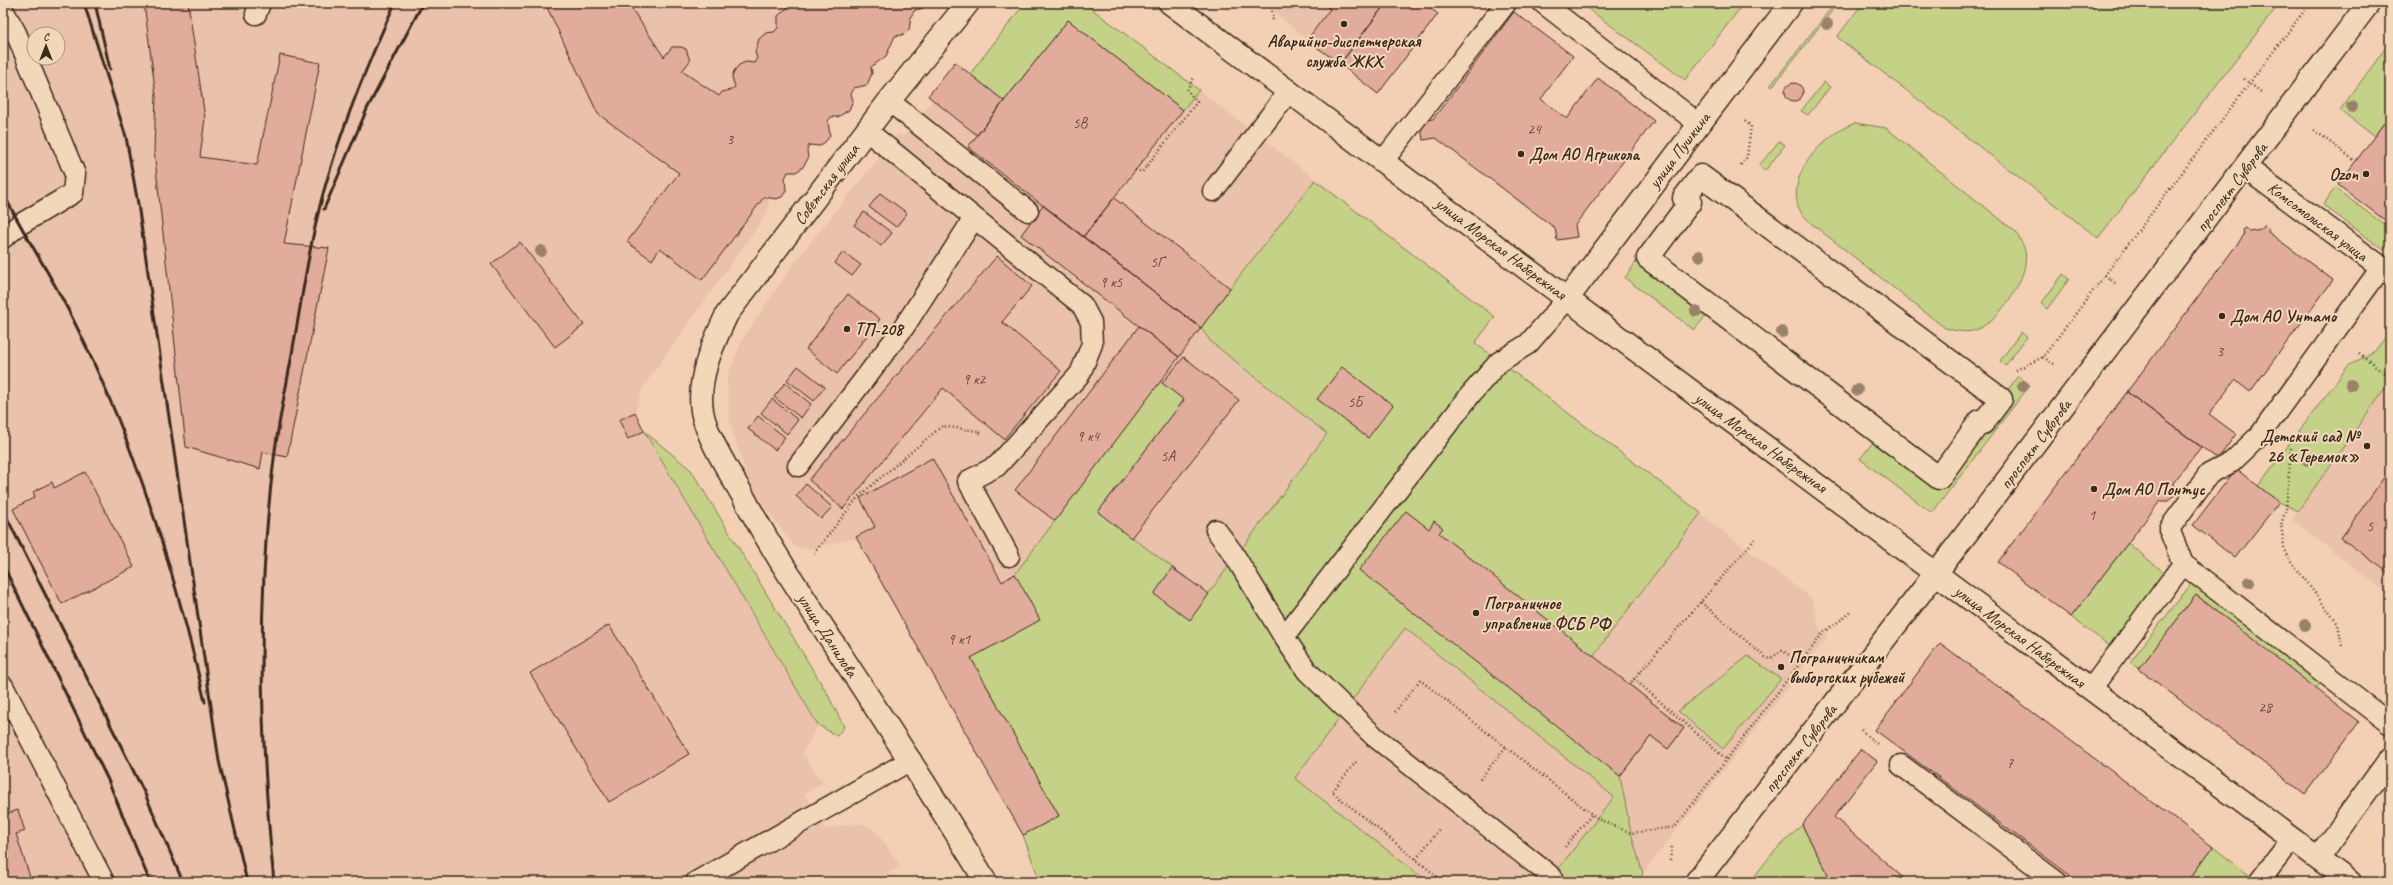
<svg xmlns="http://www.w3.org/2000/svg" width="2393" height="885" font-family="Caveat,sans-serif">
<rect width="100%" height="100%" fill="#f3cfb4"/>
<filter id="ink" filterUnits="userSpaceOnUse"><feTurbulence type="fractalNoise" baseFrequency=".025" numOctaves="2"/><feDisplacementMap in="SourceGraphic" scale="8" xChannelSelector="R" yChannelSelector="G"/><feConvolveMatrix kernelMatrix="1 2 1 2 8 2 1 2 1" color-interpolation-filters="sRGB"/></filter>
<g filter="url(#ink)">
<path fill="#eac1aa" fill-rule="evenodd" d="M3,3h925l-13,7 -4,6 -2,14 -7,5 -7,1 -9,20 -15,11 1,6 -5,12 -13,3 -5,22 -11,7h-7l-3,4 2,15 -5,6 -5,4h-11l-2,4 1,9 -6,9 -6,4h-8l-3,6 1,13 -10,8 -7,-1 -2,15 -124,174 -8,25 9,19 174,294 -16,29 21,28 -19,11 22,37 16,-5 22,-1 12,7 24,35 -24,16h-873zM34,34h24v24h-24z
M1025,3h59l115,87 296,227 -20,26 337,256 8,32 8,5 -192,246h-596l-17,-47 -167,-297 -48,11 -13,-2 -44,-58 -21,-66 -3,-44 15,-39 52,-77 104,-129 5,3 12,-15 18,-22 -5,-4 27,-34 15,11z
M1264,3h122l-46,61 -33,-24z
M2390,380v215l-98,-75z"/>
<path fill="#c3d286" stroke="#7f7e52" d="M1025,3h59l115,87 -16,20 -115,-90 -64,81 -34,-27z
M1580,3h164l-59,77z
M1835,3h3l-66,84 -2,-1z
M1863,3h417l-182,235 -261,-201z
M2390,42v73l-16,21 -34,-26z
M1824,82l6,5 -22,28 -7,-4z
M1855,123l31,5 130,104c3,6 8,13 9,19 5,26 -24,67 -47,78 -10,5 -22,2 -33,-1l-133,-104c-7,-7 -14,-13 -15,-23 -6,-33 30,-68 58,-78z
M1779,141l6,4 -20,26 -6,-5z
M1315,180l180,137 -20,26 226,170 -108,143 91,72 -16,21 -17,-13 -31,40 11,57 12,41 -7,8h-88l66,-85 -209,-169 -110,150 133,104h-388l-17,-47 36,-19 -88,-158 44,-84 145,-193 24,19 -86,112 110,82 119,-160 -116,-92 -10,-14 29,-40z
M2335,188l55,41v13l-6,8 -61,-45z
M1640,256l71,54 -17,20 -69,-52z
M2063,274l6,5 -22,30 -6,-5z
M2390,331v50l-92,130 -19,-9 -21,-16 90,-120 27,-15z
M2021,332l6,5 -22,29 -5,-5z
M2018,376l12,9 -98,128 -72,-54 18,-23 61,46z
M644,431l47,39 136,223 17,34 -7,9 -19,-11z
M2128,543l38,31 -55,73 -40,-30z
M2192,583l129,99 -5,7 -120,-94 -57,74 -9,-7z
M1748,656l33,23 -58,70 -45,-38z
M1802,825l30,57h-82l21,-27z
M2213,847l36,28 -6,7h-56z"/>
<path fill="#e2ac9c" stroke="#3b2a1e" d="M144,3h44l17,115 -5,39 57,8 23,-110 40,8 -36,181 45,4 -42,209 -24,-5 -3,17 -74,-22 -32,-297 2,-54z
M545,3h83l36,54 8,-10h9l5,2 4,12 -8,10 37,25 3,-4 9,-2 4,-3 -3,-10 2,-6 5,-6 7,-3 8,1 3,-5 -2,-6 4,-13 7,-6 8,-1 4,-4v-12l10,-9 6,-1 2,-3h132l-5,5 -8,2 -4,6 -2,14 -7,5 -7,1 -9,20 -15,11 1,6 -5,12 -13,3 -3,6 2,6 -4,10 -11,7h-7l-3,4 2,15 -5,6 -5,4 -11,-1 -2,5 1,9 -6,9 -6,4h-8l-3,6 1,13 -4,6 -6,2 -12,-2 -62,83 -42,-32 -8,12 -25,-18 52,-69 -81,-59z
M1323,3h63l-46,61 -33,-24 23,-31z
M1386,3h37l15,11 -60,80 -38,-30z
M1514,12l59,44 -32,43 26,20 31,-41 56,43 -79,104 2,12 -20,3 -2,-12 -119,-90 -13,2 -3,-19 13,-2z
M1068,20l115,90 -100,127 -115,-90z
M955,62l49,39 -27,34 -49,-39z
M1785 92a9 9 0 1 1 18 0a9 9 0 1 1-18 0Z
M2390,115v109l-52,-39z
M880,193l27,20 -11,14 -27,-20z
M1114,198l116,90 -29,40 -118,-91z
M1043,205l158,123 -22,29 -158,-122z
M864,212l28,21 -11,13 -27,-21z
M2265,225l4,4 -1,3 65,48 -83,112 -15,-12 -26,34 27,20 -18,25 -91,-67 117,-157 -1,-5 3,-2 4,4 11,-2z
M520,242l64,83 -29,22 -64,-83z
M843,252l18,13 -9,11 -17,-13z
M997,256l35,30 -30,36 59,49 -57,68 -61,-51 -100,121 -34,-29z
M848,294l32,25 -43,55 -31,-25z
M1139,326l40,31 -124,164 -40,-31z
M1184,357l55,43 -108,138 -33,-26 86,-112 -22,-17z
M798,366l27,21 -11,14 -27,-21z
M1342,367l51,38 -25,33 -51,-39z
M785,383l26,21 -10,14 -27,-21z
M2127,392l74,55 -28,36 2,11 -3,4 -4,3h-8l-89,116 -73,-55z
M772,399l26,21 -11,14 -26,-21z
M635,412l9,19 -16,8 -9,-19z
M758,416l27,21 -10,13 -27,-21z
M932,458l70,124 13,-8 25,46 -69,38 88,158 -36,19 -167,-298 19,-10 -15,-29z
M2236,469l43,33 -44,56 -42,-33z
M2390,469v105l-49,-36z
M85,472l49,95 -72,37 -49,-95 22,-12 -2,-5 19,-10 2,6z
M806,484l26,23 -11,12 -25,-23z
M1406,511l23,18 5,-8 9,7 -4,5 245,195 -16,21 -17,-13 -31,40 -261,-206z
M1172,568l37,26 -19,26 -36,-26z
M2196,595l163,127 -54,72 -166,-125z
M609,625l80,129 -80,48 -79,-129z
M1940,643l273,204 -26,35h-108l-204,-152z
M1861,749l16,12 -43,56 74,65h-76l-30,-57z
M18,810l7,21 -9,3 15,46 -7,2h-21v-67z"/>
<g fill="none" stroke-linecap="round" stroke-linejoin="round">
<defs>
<path id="lane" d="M1543,3l156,121
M3,10l13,23 59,141 -2,19 -54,32 -16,13
M256,14l4,-11
M889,101l139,110
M867,131l215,174 9,17 1,22 -12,30 -83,92 -29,15 41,75
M1383,161l123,-158
M1213,191l76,-100
M2381,268l-121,167 -28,27 -23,12 -40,55 14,35 207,160
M798,466l106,-139 70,-109
M1216,530l17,23 51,84 23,34 68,66 177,140
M1284,637l187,-243 28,-32 29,-18 40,-46
M3,686l101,196
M2091,689l92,-125
M1901,765l156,117
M696,882l215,-122
M2259,882l33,-43"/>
<path id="street" d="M968,3l-79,98 -162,213c-14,30 -30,63 -25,97 4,25 28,62 41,85 30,57 67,111 102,165 48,73 96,146 141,221
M1170,3l1180,879
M2246,168l144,106
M1701,176l300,223 -18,24 -3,-2 -41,57 -291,-220 42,-56 -6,-4z
M1568,298l223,-295
M2318,858l72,-99
M1696,882l264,-340 409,-539"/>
</defs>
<use href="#lane" stroke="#3b2a1e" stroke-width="23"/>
<use href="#street" stroke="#3b2a1e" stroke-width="25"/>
<path stroke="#3b2a1e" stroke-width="2.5" stroke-dasharray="1 3" stroke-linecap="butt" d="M1271,3l2,19
M1457,3l6,5
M2244,79l17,13
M2314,130l41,31
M1741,165l6,-8 4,-31 -8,-6
M1135,170l7,2 55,-70 -10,-12 7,-13
M2115,283l-10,-8 205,-272
M2359,353l31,24
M2043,357l11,7
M2016,370l27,-13 62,-82
M2291,448l-5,61 -5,16 4,28 53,71 4,22
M814,553l45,-57 83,-70 36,5 5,4
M1701,602l64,55 5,2 12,-9 18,13
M1634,679l121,-140
M1629,685l5,-6 92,80
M1395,712l25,-32 178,139 33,14 44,-6 148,-194 30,-22
M1861,730l17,15
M1356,762l-24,30 112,90
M1480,779l26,-32
M1565,847l27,-33
M1416,859l24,-31
M1670,860l2,-13"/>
<use href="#lane" stroke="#f3d7b9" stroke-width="20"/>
<use href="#street" stroke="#f3d7b9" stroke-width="22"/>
<path stroke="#3b2a1e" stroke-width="3" d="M84,3l42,134 12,67 81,557 28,121
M95,3l15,66
M3,193c17,34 37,65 55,98 17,30 32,63 46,95 45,102 76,208 101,316
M324,209l43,-100 56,-106
M3,510l142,284 38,88
M3,565l105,215 42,102
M274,882c-14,-140 -18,-283 0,-423 4,-37 13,-74 19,-111 11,-61 19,-123 38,-181 17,-56 40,-111 64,-164"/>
</g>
<g fill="#99826a">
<circle cx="1827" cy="24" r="6"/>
<circle cx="2352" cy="107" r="6"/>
<circle cx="541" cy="251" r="6"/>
<circle cx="1699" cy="256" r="6"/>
<circle cx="1696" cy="311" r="6"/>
<circle cx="1782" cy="332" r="6"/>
<circle cx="2351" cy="385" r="6"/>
<circle cx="2023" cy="386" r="6"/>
<circle cx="1857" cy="390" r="6"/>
<circle cx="2307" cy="460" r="6"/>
<circle cx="2249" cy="582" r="6"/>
<circle cx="2305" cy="625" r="6"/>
</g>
</g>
<g fill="#3b2a1e" stroke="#f3d7b9" stroke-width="1.5">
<circle cx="1344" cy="24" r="4"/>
<circle cx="1521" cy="154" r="4"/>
<circle cx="2366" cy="174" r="4"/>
<circle cx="2222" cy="316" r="4"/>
<circle cx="847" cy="329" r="4"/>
<circle cx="2367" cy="446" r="4"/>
<circle cx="2094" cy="489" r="4"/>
<circle cx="1476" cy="613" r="4"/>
<circle cx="1781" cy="667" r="4"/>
</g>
<g text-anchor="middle" stroke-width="4" stroke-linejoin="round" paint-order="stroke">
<g font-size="15" fill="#654a3e">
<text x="1080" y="128">5В</text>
<text x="1534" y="134">24</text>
<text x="730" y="144">3</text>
<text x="1157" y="267">5Г</text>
<text x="1111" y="287">9 к5</text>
<text x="2220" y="356">3</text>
<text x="974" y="384">9 к2</text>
<text x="1355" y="407">5Б</text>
<text x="1088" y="441">9 к4</text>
<text x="1168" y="461">5А</text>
<text x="2092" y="520">1</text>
<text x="2370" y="531">5</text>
<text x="959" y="644">9 к1</text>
<text x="2265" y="712">28</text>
<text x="2010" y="768">7</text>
</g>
<g font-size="17" font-weight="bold" fill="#3b2a1e" stroke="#f3d7b9" text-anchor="start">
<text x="1344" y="47" text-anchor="middle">Аварийно-диспетчерская<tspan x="1344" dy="20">служба ЖКХ</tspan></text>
<text x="1529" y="160">Дом АО Агрикола</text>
<text x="2358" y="180" text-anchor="end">Ozon</text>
<text x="2230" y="322">Дом АО Унтамо</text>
<text x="855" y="335">ТП-208</text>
<text x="2359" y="442" text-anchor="end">Детский сад №<tspan x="2359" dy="20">26 «Теремок»</tspan></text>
<text x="2102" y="495">Дом АО Понтус</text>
<text x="1484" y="609">Пограничное<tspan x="1484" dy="20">управление ФСБ РФ</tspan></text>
<text x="1789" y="663">Пограничникам<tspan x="1789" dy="20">выборгских рубежей</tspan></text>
</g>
<g font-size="17" fill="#3b2a1e" stroke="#f3d7b9">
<text transform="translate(1679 150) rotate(-53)" y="6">улица Пушкина</text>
<text transform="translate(826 184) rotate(-53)" y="6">Советская улица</text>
<text transform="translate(2231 187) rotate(-53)" y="6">проспект Суворова</text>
<text transform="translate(2318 221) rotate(37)" y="6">Комсомольская улица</text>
<text transform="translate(1501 248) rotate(37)" y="6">улица Морская Набережная</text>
<text transform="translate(1761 442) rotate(36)" y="6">улица Морская Набережная</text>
<text transform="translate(2035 444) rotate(-53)" y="6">проспект Суворова</text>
<text transform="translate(828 635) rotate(57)" y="6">улица Данилова</text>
<text transform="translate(2020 636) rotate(37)" y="6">улица Морская Набережная</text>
<text transform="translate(1800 748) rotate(-52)" y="6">проспект Суворова</text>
</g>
</g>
<rect width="2393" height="885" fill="none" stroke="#f3d7b9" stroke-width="16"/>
<rect x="8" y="8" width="2377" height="869" fill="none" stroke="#3b2a1e" stroke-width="1.5" filter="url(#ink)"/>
<g transform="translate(46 46)"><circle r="19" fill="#f3d7b9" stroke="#a9927b"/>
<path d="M0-3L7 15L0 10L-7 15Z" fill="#3b2a1e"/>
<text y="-6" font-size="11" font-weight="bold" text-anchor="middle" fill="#3b2a1e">С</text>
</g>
</svg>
